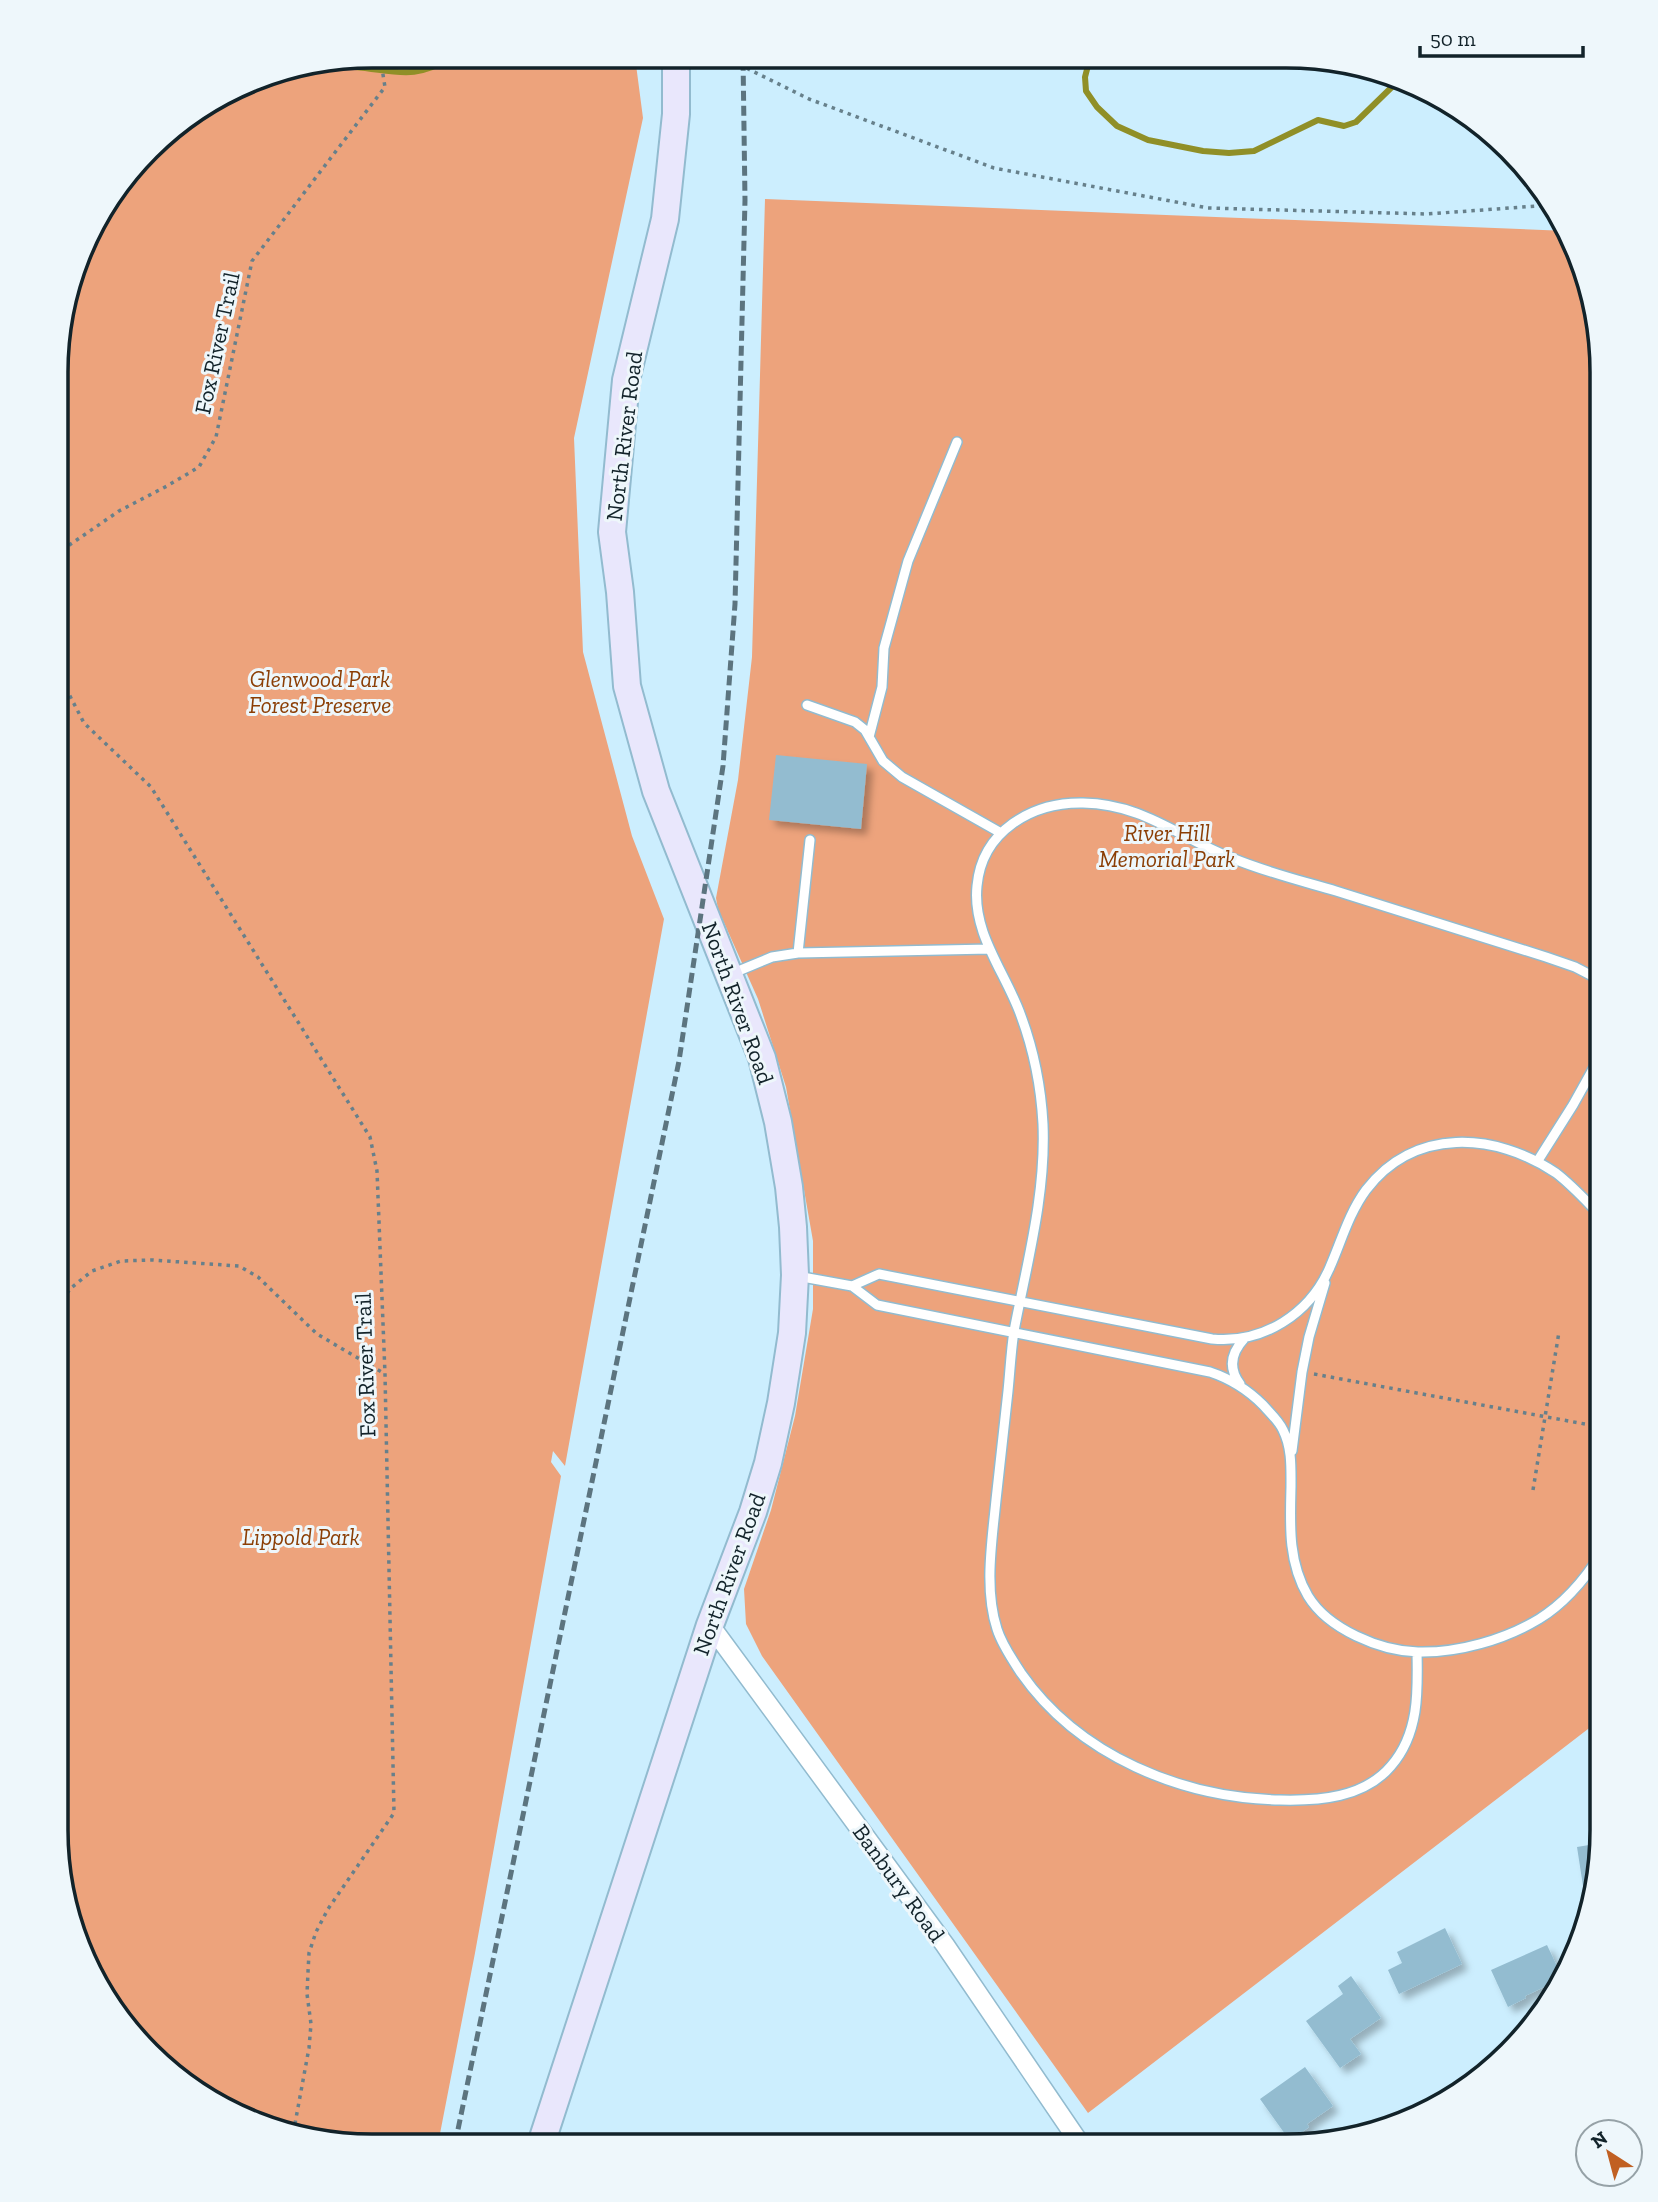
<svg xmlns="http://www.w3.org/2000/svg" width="1658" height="2202" font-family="'Zilla Slab',serif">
<defs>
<filter id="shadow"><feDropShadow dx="6" dy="6" stdDeviation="3.5" flood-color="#0004"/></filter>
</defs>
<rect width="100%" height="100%" fill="#cceefe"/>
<path fill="#eda37c" d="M373,56l262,1 8,61 -69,320 9,214 49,184 32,83 -99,547 -12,-15 -2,11 10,14 -86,477 -37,191 -106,-1 -136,-51 -62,-54 -45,-68 -33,-140 3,-1499 39,-116 66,-81 106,-61z
M765,199l803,32 34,141 -1,1347 -513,394 -326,-457 -16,-32 -2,-35 27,-79 24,-94 18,-107v-68l-27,-154 -28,-88 -40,-90 -2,-11 22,-118 14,-123z"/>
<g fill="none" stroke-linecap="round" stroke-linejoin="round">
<path stroke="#908f27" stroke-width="6" d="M1090,58l-5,19 1,14 11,16 20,19 31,14 55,11 26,2 25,-2 64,-31 26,6 12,-4 39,-38
M316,65c13,1 26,0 39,2 43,4 58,14 99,-11"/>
</g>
<path fill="#93bcd0" filter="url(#shadow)" d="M776,755l91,9 -6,65 -92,-9z
M1601,1779v19l-8,-11z
M1601,1843l-9,55 -7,1 -8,-52z
M1445,1928l17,36 -63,30 -11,-24 14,-7 -5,-11z
M1547,1945l15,32 -1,2 -36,17 1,2 -18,9 -17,-37z
M1351,1976l30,42 -31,21 11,15 -21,14 -34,-47 37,-27 -5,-8z
M1305,2067l28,39 -26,18 2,3 -19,14 -30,-42z"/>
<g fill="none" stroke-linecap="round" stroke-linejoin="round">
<defs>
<path id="lane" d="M807,705l48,17 10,8 18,31 19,16 99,56
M869,737l13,-50 2,-39 24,-87 49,-119
M798,953l12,-113
M731,974l41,-17 26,-4 192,-4
M1537,1162l36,-57 29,-52
M797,1276l55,10 25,19 333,67c21,7 37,17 53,33 7,8 16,16 20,25 9,18 8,38 8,57 -1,38 -3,75 17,109 20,33 72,55 110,56 40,1 86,-12 121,-33 26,-16 46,-40 62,-65
M852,1286l27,-12 333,65c51,5 98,-25 118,-72 11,-25 19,-54 36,-77 48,-63 129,-58 190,-17 17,13 31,29 46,44
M1240,1384c-12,-16 -9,-31 4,-45
M1292,1451l10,-79 7,-35 16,-54
M1417,1652c1,40 2,82 -26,114 -27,32 -72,35 -111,34 -98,-2 -201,-44 -259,-127 -9,-14 -19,-28 -24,-44 -13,-40 -5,-88 -1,-129 4,-36 8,-73 12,-109 2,-20 3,-40 6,-60 13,-68 32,-137 29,-207 -2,-37 -9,-73 -22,-108 -15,-43 -49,-82 -44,-130 5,-55 55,-84 106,-83 61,1 96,35 149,55 33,14 70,23 104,33 70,22 140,44 210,66l29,10 27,14"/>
<path id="street" d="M710,1625l235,320 136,200"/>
<path id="secondary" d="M541,2144l169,-519 43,-113 15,-49 13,-60 11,-70 3,-58 -2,-48 -4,-40 -11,-65 -16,-64 -106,-267 -29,-105 -7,-94 -8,-60 14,-152 39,-161 11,-105v-57"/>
</defs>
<use href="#lane" stroke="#92bbcf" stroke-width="12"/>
<use href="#street" stroke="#92bbcf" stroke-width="21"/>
<use href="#secondary" stroke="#92bbcf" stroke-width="30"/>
<path stroke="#67808b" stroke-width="3.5" stroke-dasharray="3.5 5" stroke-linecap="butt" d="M724,57l85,42 185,69 214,40 219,6 124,-9
M58,558l7,-10 54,-37 48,-25 32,-19 17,-30 36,-176 133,-174 -5,-31
M58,673l26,50 67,64 219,350 7,34 8,203 9,439 -66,96 -12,23 -7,21 -1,19 -1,22 4,30 -2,24 -15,81
M57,1307l14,-19 21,-17 29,-10 31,-1 87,6 19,11 59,57 68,40
M1314,1374l287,53
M1533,1490l26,-158"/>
<use href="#lane" stroke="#fff" stroke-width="9"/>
<use href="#street" stroke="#fff" stroke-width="18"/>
<use href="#secondary" stroke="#e9e7fc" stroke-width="26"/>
<path stroke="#5c747f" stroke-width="5" stroke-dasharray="10 5" stroke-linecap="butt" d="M455,2144l224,-1083 44,-295 12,-162 10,-404 -2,-143"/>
</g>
<g text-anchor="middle" stroke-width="6" stroke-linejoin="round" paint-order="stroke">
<g font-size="23" fill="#12232a" stroke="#eef7fb">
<text transform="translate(217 343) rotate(-78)" y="8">Fox River Trail</text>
<text transform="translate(624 436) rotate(-83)" y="8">North River Road</text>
<text transform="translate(738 1003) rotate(70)" y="8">North River Road</text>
<text transform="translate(365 1365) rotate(-92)" y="8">Fox River Trail</text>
<text transform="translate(729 1574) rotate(-70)" y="8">North River Road</text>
<text transform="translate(899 1883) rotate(54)" y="8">Banbury Road</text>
</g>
<g font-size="23" font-style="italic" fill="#8b3e05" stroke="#eef7fb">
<text x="320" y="687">Glenwood Park<tspan x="320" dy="26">Forest Preserve</tspan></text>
<text x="1167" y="841">River Hill<tspan x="1167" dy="26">Memorial Park</tspan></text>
<text x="301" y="1545">Lippold Park</text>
</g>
</g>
<path d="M0 0H1658V2202H0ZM372 68H1286A304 304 0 0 1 1590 372V1830A304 304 0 0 1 1286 2134H372A304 304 0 0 1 68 1830V372A304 304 0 0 1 372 68Z" fill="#eef7fb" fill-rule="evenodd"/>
<path fill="none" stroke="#12232a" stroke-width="3.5" d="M372 68H1286A304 304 0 0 1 1590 372V1830A304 304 0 0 1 1286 2134H372A304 304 0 0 1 68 1830V372A304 304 0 0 1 372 68Z"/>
<g transform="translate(1609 2153) rotate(324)"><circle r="33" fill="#eef7fb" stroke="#96a2a7" stroke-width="2"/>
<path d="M0-5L12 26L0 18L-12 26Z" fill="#c16022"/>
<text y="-10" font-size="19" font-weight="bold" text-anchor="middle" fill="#12232a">N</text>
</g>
<path d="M1420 46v10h163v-10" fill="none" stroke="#12232a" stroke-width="3.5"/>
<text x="1430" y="46" font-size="21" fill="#12232a" stroke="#eef7fb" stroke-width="5" paint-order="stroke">50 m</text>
</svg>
